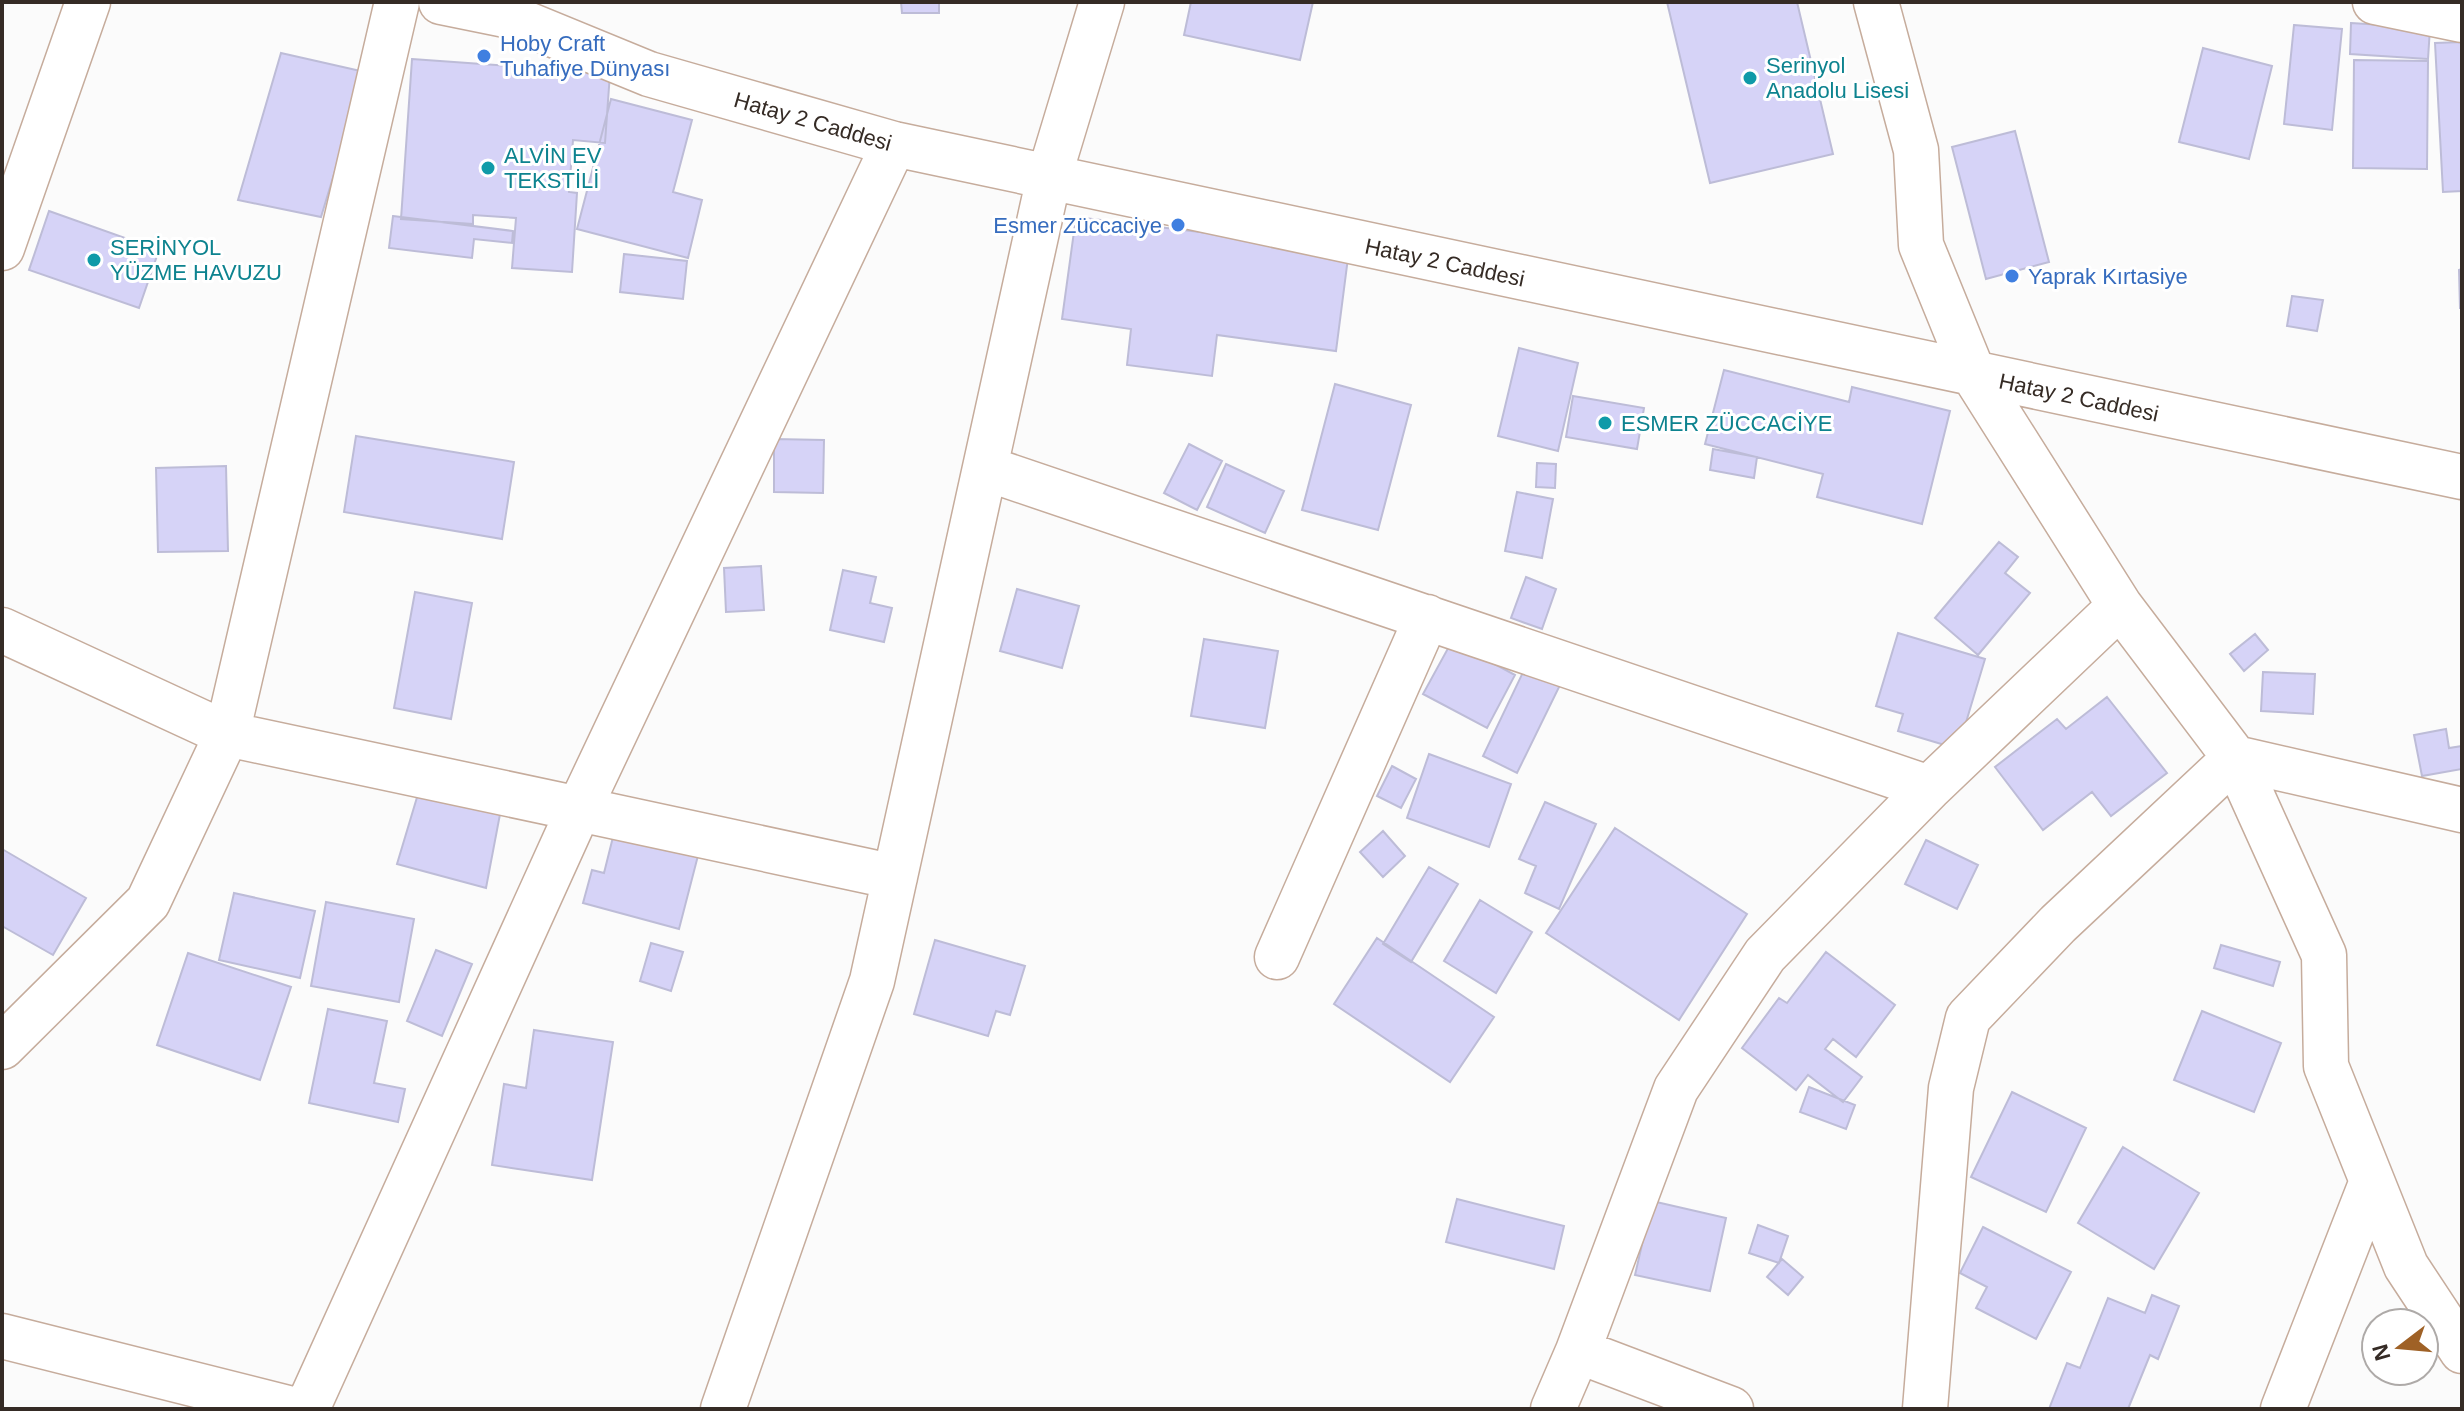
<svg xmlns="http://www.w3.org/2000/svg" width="2464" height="1411" font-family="Arial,sans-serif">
<rect width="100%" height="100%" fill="#fbfbfb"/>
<path fill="#d6d3f7" stroke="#bdbcd7" stroke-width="2" d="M901,2h38v11h-37z
M1191,2h122l-13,58 -116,-25z
M1667,2h130l36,152 -123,29z
M2351,23l79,5 -2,31 -78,-5z
M2294,25l48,4 -10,101 -48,-6z
M2462,42v149l-19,1 -8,-149z
M2203,48l69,18 -23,93 -70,-17z
M281,53l84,19 -44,145 -83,-17z
M412,59l198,14 -5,70 -32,-3 -4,52 8,1 -5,79 -60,-4 4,-50 -43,-3v9l-72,-5z
M2354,60l74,1 -1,108 -74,-1z
M611,99l81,21 -19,72 29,8 -14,58 -111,-29z
M2015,131l34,131 -63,17 -34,-132z
M49,211l110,39 -20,58 -110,-38z
M393,216l120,15 -1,12 -38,-4 -2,19 -83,-10z
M1076,217l273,33 -13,101 -119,-16 -5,41 -85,-11 4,-36 -69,-10z
M624,254l63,7 -4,38 -63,-7z
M2462,269v39h-2l-1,-38z
M2292,296l31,4 -6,31 -30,-5z
M1519,348l59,15 -20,88 -60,-15z
M1724,370l125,32 3,-15 98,24 -28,113 -105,-27 6,-23 -118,-30z
M1335,384l76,21 -33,125 -76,-20z
M1573,396l71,12 -7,41 -71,-12z
M356,436l158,26 -12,77 -158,-27z
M774,439l50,1 -1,53 -49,-1z
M1189,444l33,17 -25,49 -33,-17z
M1713,449l44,8 -3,21 -44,-8z
M1537,463l19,1 -1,24 -19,-1z
M1226,464l58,27 -19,42 -58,-26z
M226,466l2,85 -70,1 -2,-84z
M1517,492l36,7 -11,59 -37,-7z
M1999,542l19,15 -13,16 25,20 -52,62 -43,-37z
M761,566l3,44 -38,2 -2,-44z
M843,570l33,7 -6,26 22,5 -8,34 -54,-12z
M1526,577l30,12 -14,40 -31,-11z
M1017,589l62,17 -17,62 -62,-17z
M415,592l57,11 -21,116 -57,-11z
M1898,633l87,26 -27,90 -60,-18 5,-17 -27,-8z
M2255,634l13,16 -24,21 -14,-17z
M1204,639l74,12 -13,77 -74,-12z
M1452,641l63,34 -28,53 -64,-34z
M1526,666l35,17 -44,90 -34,-17z
M2263,672l52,2 -2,40 -52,-3z
M2107,697l60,76 -56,43 -19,-24 -49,38 -48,-63 62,-48 9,10z
M2446,729l3,19 13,-2v23l-40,7 -8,-41z
M1429,754l82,30 -22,63 -82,-29z
M1392,766l24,13 -15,29 -24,-12z
M421,784l80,25 -15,79 -89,-24z
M1545,802l51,22 -37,85 -34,-16 11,-27 -17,-7z
M617,821l84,23 -22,85 -96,-26 9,-33 12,3z
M1615,828l132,86 -68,106 -133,-87z
M1383,831l22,25 -22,21 -23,-25z
M1926,840l52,25 -21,44 -52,-25z
M2,849l84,49 -33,57 -51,-29z
M1429,867l29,17 -47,78 -28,-18z
M234,893l81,18 -15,67 -81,-18z
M1480,900l52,32 -36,61 -52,-32z
M326,902l88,17 -15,83 -88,-16z
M1377,938l117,79 -44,65 -116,-78z
M935,940l90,26 -15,49 -14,-4 -8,25 -74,-22z
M651,943l32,9 -12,39 -31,-10z
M2221,945l59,17 -7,24 -59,-18z
M436,950l36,14 -30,72 -35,-15z
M1826,952l69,53 -39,52 -23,-18 -8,10 37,28 -19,25 -35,-27 -12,15 -54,-42 37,-50 8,5z
M188,953l103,34 -31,93 -103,-35z
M328,1009l59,12 -13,62 31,6 -7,33 -89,-19z
M2202,1011l79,32 -27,69 -80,-32z
M534,1030l79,12 -21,138 -100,-15 12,-81 22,4z
M1809,1087l46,18 -9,24 -46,-17z
M2012,1092l74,36 -40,84 -75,-35z
M2123,1147l76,46 -45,76 -76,-46z
M1457,1199l107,27 -10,43 -108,-27z
M1652,1201l74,17 -16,73 -75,-16z
M1758,1225l30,11 -9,27 -30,-10z
M1983,1227l88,45 -35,67 -60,-31 11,-21 -27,-14z
M1782,1259l21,18 -15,18 -21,-18z
M2152,1295l27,11 -21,53 -8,-4 -22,54h-79l18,-46 13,5 28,-70 37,15z"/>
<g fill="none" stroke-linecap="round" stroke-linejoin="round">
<defs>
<path id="minor" d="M441,2l64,13 144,59 245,70 1568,333
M1876,2l40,148 5,95 53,130 146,231 115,152 89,197 2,111 80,200 56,85
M2375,2l87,18
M894,144l-315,665 316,68
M2,248l86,-246
M985,468l944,320
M2,630l225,104 352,75 -272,600
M1277,957l150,-340
M2,1047l146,-145 79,-168 170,-732
M2,1336l290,73
M1578,1351l153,58
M723,1409l149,-428 177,-804 53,-175
M1553,1409l25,-58 98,-262 89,-134 164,-167 191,-182
M1925,1409l26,-321 17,-70 90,-94 177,-166 227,52
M2283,1409l89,-228"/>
</defs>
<use href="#minor" stroke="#c6ac9c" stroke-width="47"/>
<use href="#minor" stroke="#fff" stroke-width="44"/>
</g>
<g fill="#3f7fe0" stroke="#fff" stroke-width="3">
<circle cx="484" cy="56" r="8"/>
<circle cx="1178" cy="225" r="8"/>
<circle cx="2012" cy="276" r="8"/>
</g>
<g fill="#0f9aa8" stroke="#fff" stroke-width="3">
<circle cx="1750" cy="78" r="8"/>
<circle cx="488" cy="168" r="8"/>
<circle cx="94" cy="260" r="8"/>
<circle cx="1605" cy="423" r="8"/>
</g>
<g text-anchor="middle" stroke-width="6" stroke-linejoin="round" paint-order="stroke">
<g font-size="22" fill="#366cbe" stroke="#fff" text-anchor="start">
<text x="500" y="51">Hoby Craft<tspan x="500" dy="25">Tuhafiye Dünyası</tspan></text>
<text x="1162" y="233" text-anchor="end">Esmer Züccaciye</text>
<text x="2028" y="284">Yaprak Kırtasiye</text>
</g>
<g font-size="22" fill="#0d838f" stroke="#fff" text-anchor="start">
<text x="1766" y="73">Serinyol<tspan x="1766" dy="25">Anadolu Lisesi</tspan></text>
<text x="504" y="163">ALVİN EV<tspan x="504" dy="25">TEKSTİLİ</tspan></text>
<text x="110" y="255">SERİNYOL<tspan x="110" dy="25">YÜZME HAVUZU</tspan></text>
<text x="1621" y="431">ESMER ZÜCCACİYE</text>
</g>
<g font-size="22" fill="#352b25" stroke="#fff">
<text transform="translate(813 121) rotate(16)" y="8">Hatay 2 Caddesi</text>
<text transform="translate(1445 262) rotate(12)" y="8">Hatay 2 Caddesi</text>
<text transform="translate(2079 397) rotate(12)" y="8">Hatay 2 Caddesi</text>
</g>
</g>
<rect width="2464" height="1411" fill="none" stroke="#352b25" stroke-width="8"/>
<g transform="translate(2400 1347) rotate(254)"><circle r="38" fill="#ffffff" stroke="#aeaaa8" stroke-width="2"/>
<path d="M0-6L14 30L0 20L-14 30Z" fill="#9f6126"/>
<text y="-12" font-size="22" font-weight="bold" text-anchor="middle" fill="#352b25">N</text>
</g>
</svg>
